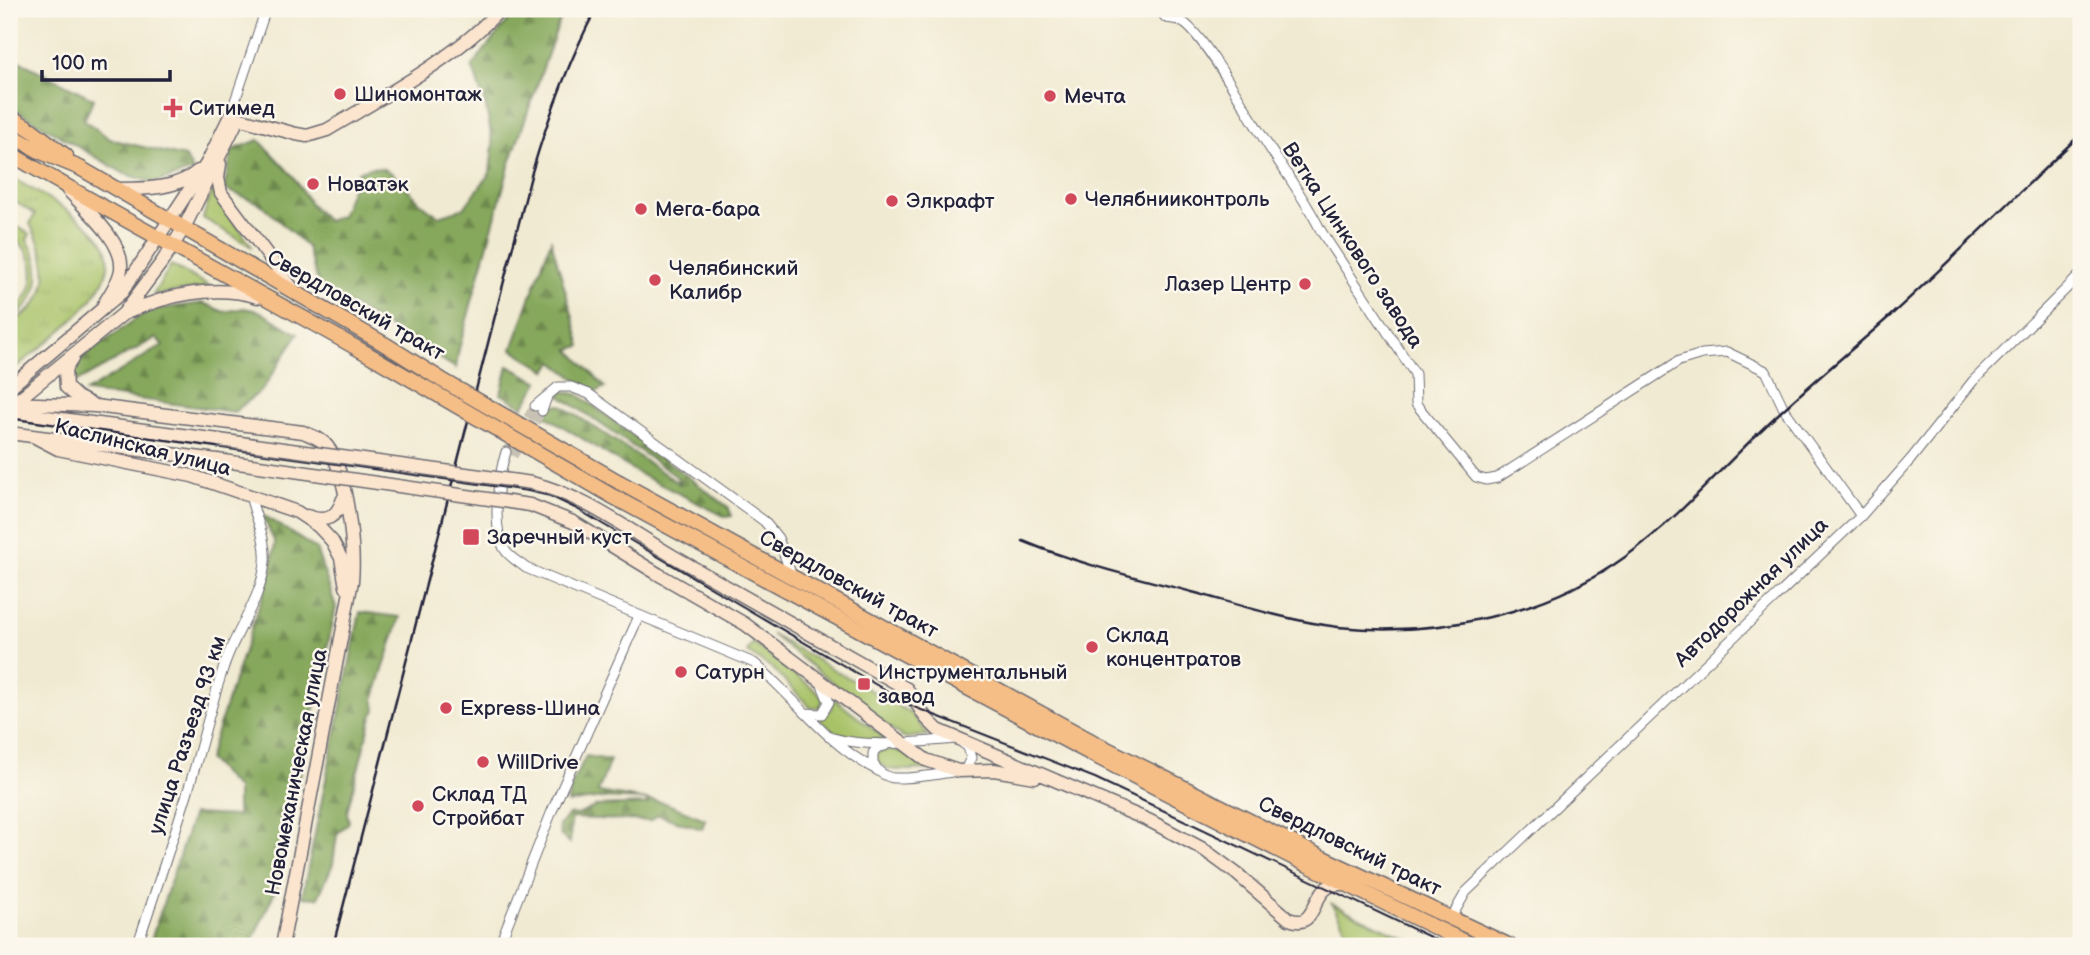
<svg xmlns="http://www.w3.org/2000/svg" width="2090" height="955" font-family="'Balsamiq Sans',sans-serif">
<defs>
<pattern id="forest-firs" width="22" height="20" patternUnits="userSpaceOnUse" patternTransform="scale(1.75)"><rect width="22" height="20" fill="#86a85c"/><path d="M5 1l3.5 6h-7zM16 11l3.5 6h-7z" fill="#6d884d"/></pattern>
<pattern id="park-tufts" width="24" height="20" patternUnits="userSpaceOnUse" patternTransform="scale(1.75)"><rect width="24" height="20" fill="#a8c268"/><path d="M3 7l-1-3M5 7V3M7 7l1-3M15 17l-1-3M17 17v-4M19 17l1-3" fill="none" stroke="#90a65b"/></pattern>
</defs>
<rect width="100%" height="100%" fill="#fbf7ec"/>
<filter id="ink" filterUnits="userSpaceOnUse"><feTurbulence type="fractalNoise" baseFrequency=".0143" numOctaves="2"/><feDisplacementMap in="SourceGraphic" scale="14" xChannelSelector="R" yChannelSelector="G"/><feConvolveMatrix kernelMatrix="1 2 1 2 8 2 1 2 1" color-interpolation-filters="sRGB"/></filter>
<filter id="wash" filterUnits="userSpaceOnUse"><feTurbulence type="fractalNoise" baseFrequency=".00686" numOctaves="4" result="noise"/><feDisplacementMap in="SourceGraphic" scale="28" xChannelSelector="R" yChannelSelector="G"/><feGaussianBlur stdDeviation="1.57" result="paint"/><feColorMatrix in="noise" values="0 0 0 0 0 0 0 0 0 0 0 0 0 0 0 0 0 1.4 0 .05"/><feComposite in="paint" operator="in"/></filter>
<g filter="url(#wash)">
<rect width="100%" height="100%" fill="#f1ead2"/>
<path fill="#a8c268" stroke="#657252" stroke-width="2" d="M212,190l40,57 -49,-29z
M9,222l21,12 -3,6c20,28 13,63 -18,80v-7c32,-19 31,-60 0,-79z
M171,265l40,22 -58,8z
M771,634l141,80 16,21 -25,3z
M753,643l66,50 4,7 -4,8h-8l-39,-40 -25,-16z
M833,698l53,41c-27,3 -47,-1 -67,-20l13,-10z
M890,750l13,2 25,17c-17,0 -47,7 -53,-13l5,-5z
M1332,904l90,42h-67z"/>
<path fill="url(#forest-firs)" stroke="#54654c" stroke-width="2" d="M517,9h49l-8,16 -48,138 -51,186 -3,19 -137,-83 -12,-38 -46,-43 -37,-15 8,-39 27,-10 34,36 18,29 16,16 14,-5 17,-44c32,-16 44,14 63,31 5,5 12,9 18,13l25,-8 26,-35 3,-28 -7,-38 -14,-41z
M9,56l85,43 -10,21 26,19 75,18 8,14 -39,12 -29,-9 -116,-68z
M551,240l30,106 -12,3 36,38 -11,6 -41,-31 -6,9 -35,-22z
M203,303l21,9 20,-4 15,3 39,23 -36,56 -28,22 -148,-20 77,-47 -7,-7 -83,46 -2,-8 6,-15 63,-45 17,-7z
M508,366l31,16 -16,25 -22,-13z
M563,391l16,4 149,112 4,9 -6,1 -87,-43 -96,-60 8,-9h10l119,79 -4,-8 -116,-80z
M262,514l54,35 20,58 -61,284 -25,55h-101l44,-132 44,2v-27l-29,-30 63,-189 4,-27z
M360,612l40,5 -26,81 2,12 -4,6 -25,96 2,10 -12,12 -4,30 -15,34 -16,-1z
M586,756l24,4 -12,32 67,11 40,16 -3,10 -44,-14 -8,6 -79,-3 -1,25 -10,-8 -1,-10 11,-11 8,1 18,-9 52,-2 -2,-4 -44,-2 -35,5 7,-24z"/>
<path fill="url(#park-tufts)" stroke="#657252" stroke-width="2" d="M9,176c27,16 79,42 95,68 26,44 -67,105 -95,129v-49c46,-23 43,-59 21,-100l5,-10 -26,-16z"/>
</g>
<g filter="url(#ink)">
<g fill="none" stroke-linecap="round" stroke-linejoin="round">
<path stroke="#c8c2b4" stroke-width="9" stroke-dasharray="9 4.5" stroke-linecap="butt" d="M506,452l29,-46
M513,456l29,-45"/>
<defs>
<path id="street" d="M1159,9l7,9c4,1 11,1 15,3 20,10 62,84 75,105 21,36 47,68 65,105l94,143 1,30 60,73 10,3 11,-2 182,-117 23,-7 25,-2 39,19 18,38 77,107
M230,116l36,-107
M535,406l23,-19h13l18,7 175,127 14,17 14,38
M542,411l5,-14
M506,452c-8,25 -15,75 -1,98 5,8 14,12 21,18l228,95c41,34 72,81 121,106 5,3 12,9 19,9 21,1 44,-4 64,-7l8,-3 5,-10 -3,-11 -11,-8c-43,3 -86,10 -128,-2
M805,713l17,1 7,-12 -7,-17
M879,771l-6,-7v-11l4,-5 8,-2
M1451,918l15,-26 395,-376 50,-57 62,-78 108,-107
M137,946c17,-50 34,-101 50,-152 13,-42 23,-86 37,-128 11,-35 38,-67 41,-104 2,-24 -10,-44 -15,-67
M499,946l53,-135 87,-195"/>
<path id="secondary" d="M220,164l-2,14 3,15 72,96
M67,189c18,20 57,52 54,80 -1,11 -11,25 -17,35
M119,189c26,0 59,0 79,-18
M126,313c40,-18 89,-29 132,-16
M72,359l-7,10 1,18 11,10 12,6
M9,388l113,-96 85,-129 23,-47 66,18 11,2 20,-6c55,-33 131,-73 173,-121
M9,403l86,3 208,26c9,4 18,6 24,14 20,25 28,103 25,135l-70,365
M14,403l109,-89 39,-52 22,-34 52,-105
M9,412l210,28
M9,433l208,27
M33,436l25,13 134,27 105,36 21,14 14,15 9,17 5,29
M307,516c20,7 29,2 36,-17
M671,555l236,134 19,29 12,12 212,91 53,28 34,25 52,45c32,13 19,-37 53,-35
M658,574l87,50 181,136 32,11 36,-1 41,7"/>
<path id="primary" d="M9,116l23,14 34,26
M9,134l32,18 39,16 306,177
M9,153c122,72 247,137 369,207
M619,482l474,260 230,116 187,88
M612,496c285,154 569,311 862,450"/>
</defs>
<use href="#street" stroke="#6a6870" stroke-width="11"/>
<use href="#secondary" stroke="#6a6870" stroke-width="15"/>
<use href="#primary" stroke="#6a6870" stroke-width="17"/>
<use href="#street" stroke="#fff" stroke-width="9"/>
<use href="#secondary" stroke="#fbe5cf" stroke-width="12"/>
<use href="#primary" stroke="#f6be87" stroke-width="14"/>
<path stroke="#22223b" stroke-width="2" d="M9,418l519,73 22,5 27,13 337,198 181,71 354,168"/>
<path stroke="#22223b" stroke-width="2.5" d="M1023,541c55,23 112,36 169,51 48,13 97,29 146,35 97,10 207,-12 287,-70 60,-43 106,-101 161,-150 34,-31 69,-60 104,-91 65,-59 127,-122 191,-182
M333,946l199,-774c17,-57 36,-110 64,-163"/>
<defs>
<path id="secondary-bridge" d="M219,440l313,43c50,12 95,46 139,72
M217,460l313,45 43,17 85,52"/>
<path id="primary-bridge" d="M386,345l56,35 177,102
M378,360l234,136"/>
</defs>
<use href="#secondary-bridge" stroke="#6a6870" stroke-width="15" stroke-linecap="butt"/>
<use href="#primary-bridge" stroke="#6a6870" stroke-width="17" stroke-linecap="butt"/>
<use href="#secondary-bridge" stroke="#fbe5cf" stroke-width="12"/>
<use href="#primary-bridge" stroke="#f6be87" stroke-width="14"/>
</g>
</g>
<g fill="#d1495b" stroke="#fbf7ec" stroke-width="2.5">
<circle cx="340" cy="94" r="7"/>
<circle cx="1050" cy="96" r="7"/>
<path d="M169.5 97.5h7v7h7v7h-7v7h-7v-7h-7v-7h7z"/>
<circle cx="313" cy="184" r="7"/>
<circle cx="1071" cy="199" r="7"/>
<circle cx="892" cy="201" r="7"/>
<circle cx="641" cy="209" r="7"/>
<circle cx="655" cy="280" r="7"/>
<circle cx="1305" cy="284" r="7"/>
<rect x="462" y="528" width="18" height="18" rx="3.5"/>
<circle cx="1092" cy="647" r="7"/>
<circle cx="681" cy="672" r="7"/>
<rect x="857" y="677" width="14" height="14" rx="3.5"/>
<circle cx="446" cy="708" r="7"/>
<circle cx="483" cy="762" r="7"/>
<circle cx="418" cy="806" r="7"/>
</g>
<g text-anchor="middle" stroke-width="5" stroke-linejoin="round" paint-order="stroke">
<g font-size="21" fill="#22223b" stroke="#fbf7ec" text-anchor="start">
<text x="354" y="101">Шиномонтаж</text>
<text x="1064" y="103">Мечта</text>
<text x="189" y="115">Ситимед</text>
<text x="327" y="191">Новатэк</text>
<text x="1085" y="206">Челябнииконтроль</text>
<text x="906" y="208">Элкрафт</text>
<text x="655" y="216">Мега-бара</text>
<text x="669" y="275">Челябинский<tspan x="669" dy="24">Калибр</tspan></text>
<text x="1291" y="291" text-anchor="end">Лазер Центр</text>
<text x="487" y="544">Заречный куст</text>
<text x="1106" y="642">Склад<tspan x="1106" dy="24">концентратов</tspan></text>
<text x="695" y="679">Сатурн</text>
<text x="878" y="679">Инструментальный<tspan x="878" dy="24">завод</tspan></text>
<text x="460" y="715">Express-Шина</text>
<text x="497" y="769">WillDrive</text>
<text x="432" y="801">Склад ТД<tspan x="432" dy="24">Стройбат</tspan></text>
</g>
<g font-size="21" fill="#22223b" stroke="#fbf7ec">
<text transform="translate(1353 245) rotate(57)" y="7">Ветка Цинкового завода</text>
<text transform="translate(356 305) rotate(30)" y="7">Свердловский тракт</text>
<text transform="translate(143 447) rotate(14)" y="7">Каслинская улица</text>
<text transform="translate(849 584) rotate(29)" y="7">Свердловский тракт</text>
<text transform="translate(1751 592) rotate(-44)" y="7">Автодорожная улица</text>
<text transform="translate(187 735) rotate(-72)" y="7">улица Разъезд 93 км</text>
<text transform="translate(296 772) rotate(-79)" y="7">Новомеханическая улица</text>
<text transform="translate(1350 846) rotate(26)" y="7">Свердловский тракт</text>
</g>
</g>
<rect width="2090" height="955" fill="none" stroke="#fbf7ec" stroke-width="35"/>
<path d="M42 70v10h128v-10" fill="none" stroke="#22223b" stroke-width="3.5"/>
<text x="52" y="70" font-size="21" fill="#22223b" stroke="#fbf7ec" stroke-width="5" paint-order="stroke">100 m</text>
</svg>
